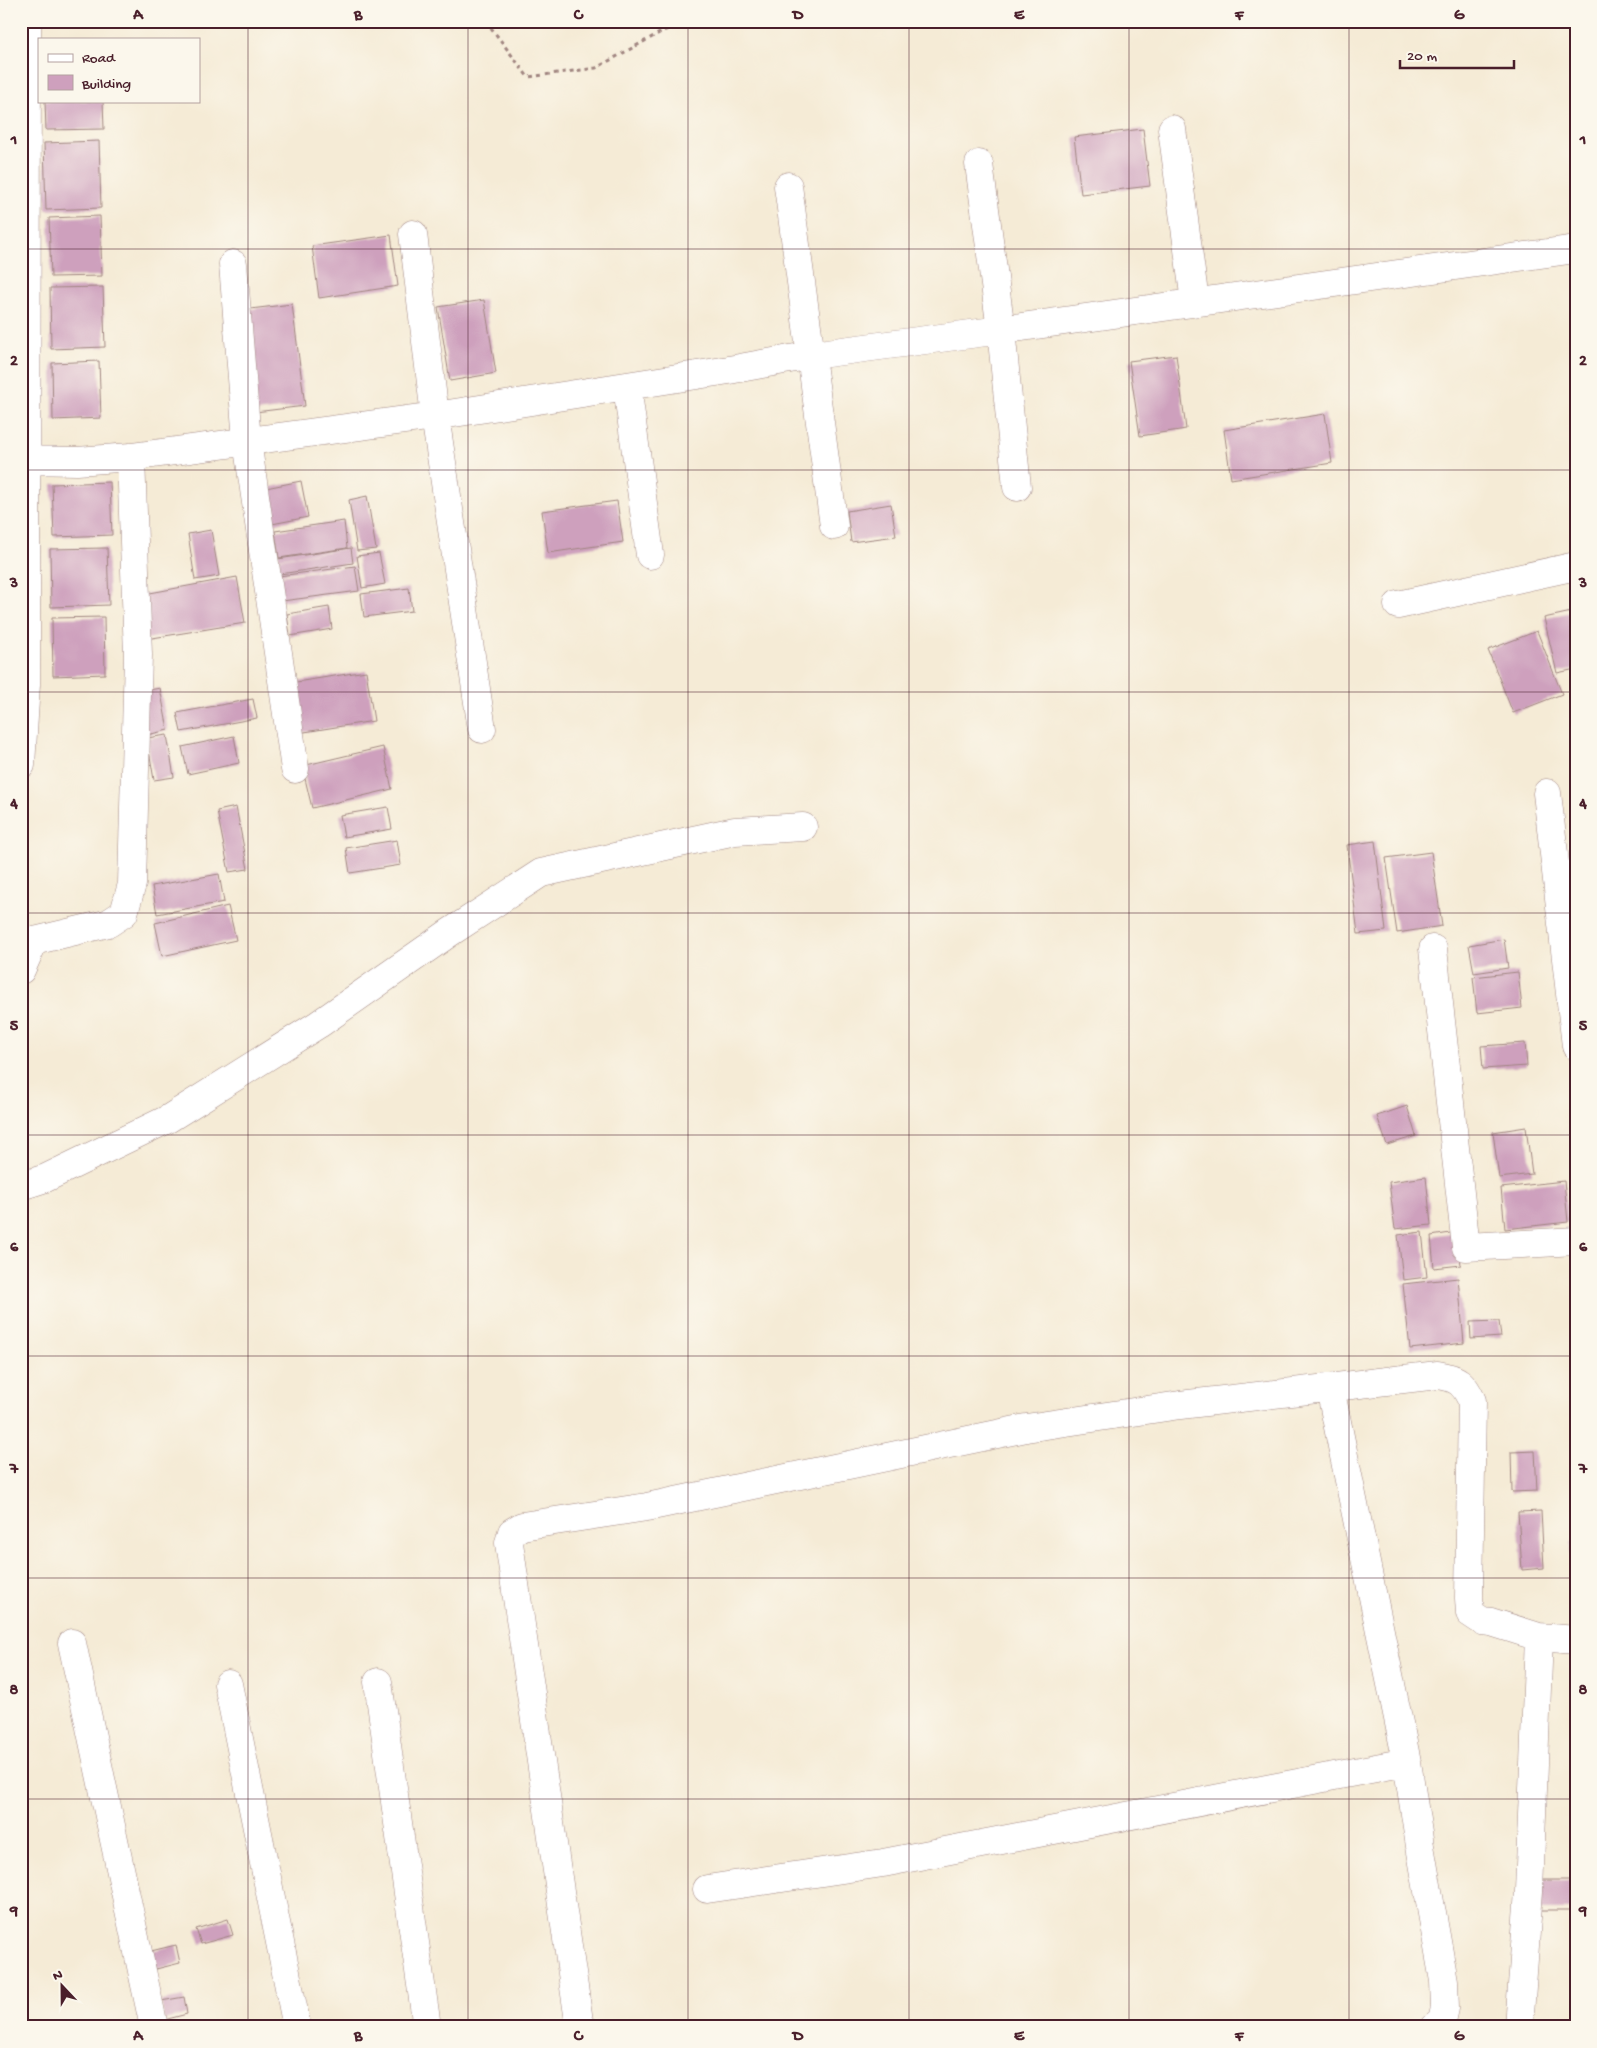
<svg xmlns="http://www.w3.org/2000/svg" width="1597" height="2048" font-family="'Gochi Hand',sans-serif">
<rect width="100%" height="100%" fill="#fbf7ec"/>
<filter id="ink" filterUnits="userSpaceOnUse"><feTurbulence type="fractalNoise" baseFrequency=".02" numOctaves="2"/><feDisplacementMap in="SourceGraphic" scale="10" xChannelSelector="R" yChannelSelector="G"/><feConvolveMatrix kernelMatrix="1 2 1 2 8 2 1 2 1" color-interpolation-filters="sRGB"/></filter>
<filter id="wash" filterUnits="userSpaceOnUse"><feTurbulence type="fractalNoise" baseFrequency=".0096" numOctaves="4" result="noise"/><feDisplacementMap in="SourceGraphic" scale="20" xChannelSelector="R" yChannelSelector="G"/><feGaussianBlur stdDeviation="1.12" result="paint"/><feColorMatrix in="noise" values="0 0 0 0 0 0 0 0 0 0 0 0 0 0 0 0 0 1.4 0 .05"/><feComposite in="paint" operator="in"/></filter>
<g filter="url(#wash)">
<rect width="100%" height="100%" fill="#f5ebd6"/>
<g id="blocks">
<path fill="#cea0bd" d="M45,101h58l1,28 -58,1z
M1143,129l7,57 -69,8 -7,-57z
M99,141l2,67 -55,2 -2,-67z
M100,216l2,60 -51,1 -2,-59z
M391,235l7,51 -79,12 -7,-52z
M103,287l2,60 -54,2 -1,-61z
M484,300l12,73 -46,8 -12,-74z
M292,304l13,102 -50,6 -13,-102z
M1176,355l10,74 -46,7 -11,-75z
M99,361l2,57 -48,2 -1,-57z
M1325,414l7,49 -101,16 -7,-49z
M301,481l7,36 -36,7 -6,-36z
M110,482l2,53 -58,2 -2,-53z
M367,496l9,53 -19,2 -8,-51z
M617,501l6,41 -75,11 -6,-42z
M891,504l5,32 -45,6 -4,-31z
M344,521l3,27 -68,10 -4,-27z
M211,530l8,46 -24,4 -7,-46z
M107,548l2,57 -58,2 -1,-58z
M351,548l2,15 -73,11 -2,-15z
M379,553l6,31 -23,4 -5,-32z
M355,566l4,25 -77,10 -3,-25z
M237,577l8,46 -99,16 -7,-44z
M409,588l3,23 -48,6 -3,-23z
M329,607l3,22 -42,7 -3,-22z
M1576,611v58l-19,4 -13,-55z
M104,617l1,57 -52,2 -1,-58z
M1537,631l25,63 -49,19 -25,-63z
M366,671l8,50 -76,12 -8,-50z
M160,688l8,42 -21,5 -8,-43z
M253,699l4,19 -76,14 -4,-19z
M167,735l7,42 -20,3 -7,-42z
M234,736l5,27 -51,11 -6,-27z
M383,747l9,42 -80,19 -10,-42z
M236,807l12,62 -19,3 -12,-61z
M388,807l4,22 -48,8 -4,-22z
M397,840l4,25 -51,8 -4,-25z
M1375,841l11,90 -28,3 -11,-89z
M1431,852l11,74 -45,7 -11,-75z
M219,874l5,28 -67,12 -5,-28z
M228,906l8,34 -74,16 -7,-33z
M1504,939l4,29 -34,5 -5,-28z
M1518,972l4,36 -45,5 -4,-36z
M1525,1043l2,23 -44,3 -2,-23z
M1407,1106l9,30 -29,9 -10,-29z
M1526,1127l6,47 -33,4 -6,-46z
M1426,1177l5,48 -36,4 -6,-47z
M1564,1181l4,41 -63,7 -4,-41z
M1422,1232l5,45 -24,3 -5,-45z
M1457,1232l4,33 -27,3 -3,-32z
M1458,1278l6,65 -54,6 -7,-65z
M1499,1321l2,16 -30,2 -1,-17z
M1535,1451l2,40 -25,1 -1,-40z
M1541,1511l3,57 -22,2 -4,-58z
M1571,1543h5v57h-4z
M1535,1880h41v30h-41z
M228,1919l5,16 -32,9 -5,-15z
M176,1945l4,18 -24,6 -5,-18z
M184,1997l3,17 -23,6 -3,-19z"/>
</g>
</g>
<g filter="url(#ink)">
<use href="#blocks" fill-opacity="0" stroke="#a08580" stroke-width="1"/>
<g fill="none" stroke-linecap="round" stroke-linejoin="round">
<defs>
<path id="street" d="M1172,129l23,173
M979,164l22,166 16,157
M788,186l46,340
M413,234l22,182 47,313
M233,264l14,177 48,328
M627,386l23,169
M26,460l51,1 54,-4 304,-41 294,-46 83,-15 189,-25 575,-81
M1398,605l178,-39
M21,765l5,-81 1,-663
M1547,793l29,253
M21,940l13,1 75,-18 15,-10 8,-29 6,-229 -7,-198
M1433,949l33,298 110,-6
M21,970l13,-29
M21,1186l25,-8 122,-59 151,-95 130,-91 92,-60 194,-42 68,-4
M1330,1388l77,374 13,84 24,135 1,27 -3,13 -7,6
M72,1643l82,384
M378,1682l49,345
M228,1684l69,343
M707,1889l176,-26 524,-101
M583,2027l-4,-6 -70,-478 3,-11 10,-6 125,-19 379,-79 154,-23 258,-30c20,3 26,8 34,26l-3,197 1,15 12,8 9,1 48,15 37,3
M1519,2027l10,-136 10,-254"/>
</defs>
<use href="#street" stroke="#a08580" stroke-width="29"/>
<path stroke="#a08580" stroke-width="3" stroke-dasharray="4 4" stroke-linecap="butt" d="M486,21l42,56 68,-9 67,-37 26,-10"/>
<use href="#street" stroke="#fff" stroke-width="28"/>
</g>
</g>
<path fill="none" stroke="#4a1f2b" stroke-width="1" stroke-opacity="0.55" d="M248,21v2006M468,21v2006M688,21v2006M909,21v2006M1129,21v2006M1349,21v2006M21,249h1555M21,470h1555M21,692h1555M21,913h1555M21,1135h1555M21,1356h1555M21,1578h1555M21,1799h1555"/>
<rect width="1597" height="2048" fill="none" stroke="#fbf7ec" stroke-width="55"/>
<rect x="38" y="38" width="162" height="65" fill="#fbf7ec" stroke="#b4a19f"/>
<rect x="48" y="54" width="25" height="8" fill="#ffffff" stroke="#b4a19f"/>
<text x="82" y="62" font-size="15" fill="#4a1f2b">Road</text>
<rect x="48" y="75" width="25" height="15" fill="#cea0bd" stroke="#b4a19f"/>
<text x="82" y="88" font-size="15" fill="#4a1f2b">Building</text>
<g transform="translate(62 1986) rotate(338)" stroke="#fbf7ec" stroke-width="4" paint-order="stroke">
<path d="M0-4L9 19L0 12L-9 19Z" fill="#4a1f2b"/>
<text y="-8" font-size="14" font-weight="bold" text-anchor="middle" fill="#4a1f2b">N</text>
</g>
<path d="M1400 60v8h114v-8" fill="none" stroke="#4a1f2b" stroke-width="2.5"/>
<text x="1407" y="60" font-size="15" fill="#4a1f2b" stroke="#fbf7ec" stroke-width="4" paint-order="stroke">20 m</text>
<rect x="28" y="28" width="1542" height="1992" fill="none" stroke="#4a1f2b" stroke-width="2"/>
<g font-size="16" text-anchor="middle" font-weight="bold" fill="#4a1f2b">
<text x="138" y="19">A</text>
<text x="358" y="19">B</text>
<text x="578" y="19">C</text>
<text x="798" y="19">D</text>
<text x="1019" y="19">E</text>
<text x="1239" y="19">F</text>
<text x="1459" y="19">G</text>
<text x="14" y="144">1</text>
<text x="1583" y="144">1</text>
<text x="14" y="365">2</text>
<text x="1583" y="365">2</text>
<text x="14" y="587">3</text>
<text x="1583" y="587">3</text>
<text x="14" y="808">4</text>
<text x="1583" y="808">4</text>
<text x="14" y="1030">5</text>
<text x="1583" y="1030">5</text>
<text x="14" y="1251">6</text>
<text x="1583" y="1251">6</text>
<text x="14" y="1473">7</text>
<text x="1583" y="1473">7</text>
<text x="14" y="1694">8</text>
<text x="1583" y="1694">8</text>
<text x="14" y="1915">9</text>
<text x="1583" y="1915">9</text>
<text x="138" y="2040">A</text>
<text x="358" y="2040">B</text>
<text x="578" y="2040">C</text>
<text x="798" y="2040">D</text>
<text x="1019" y="2040">E</text>
<text x="1239" y="2040">F</text>
<text x="1459" y="2040">G</text>
</g>
</svg>
